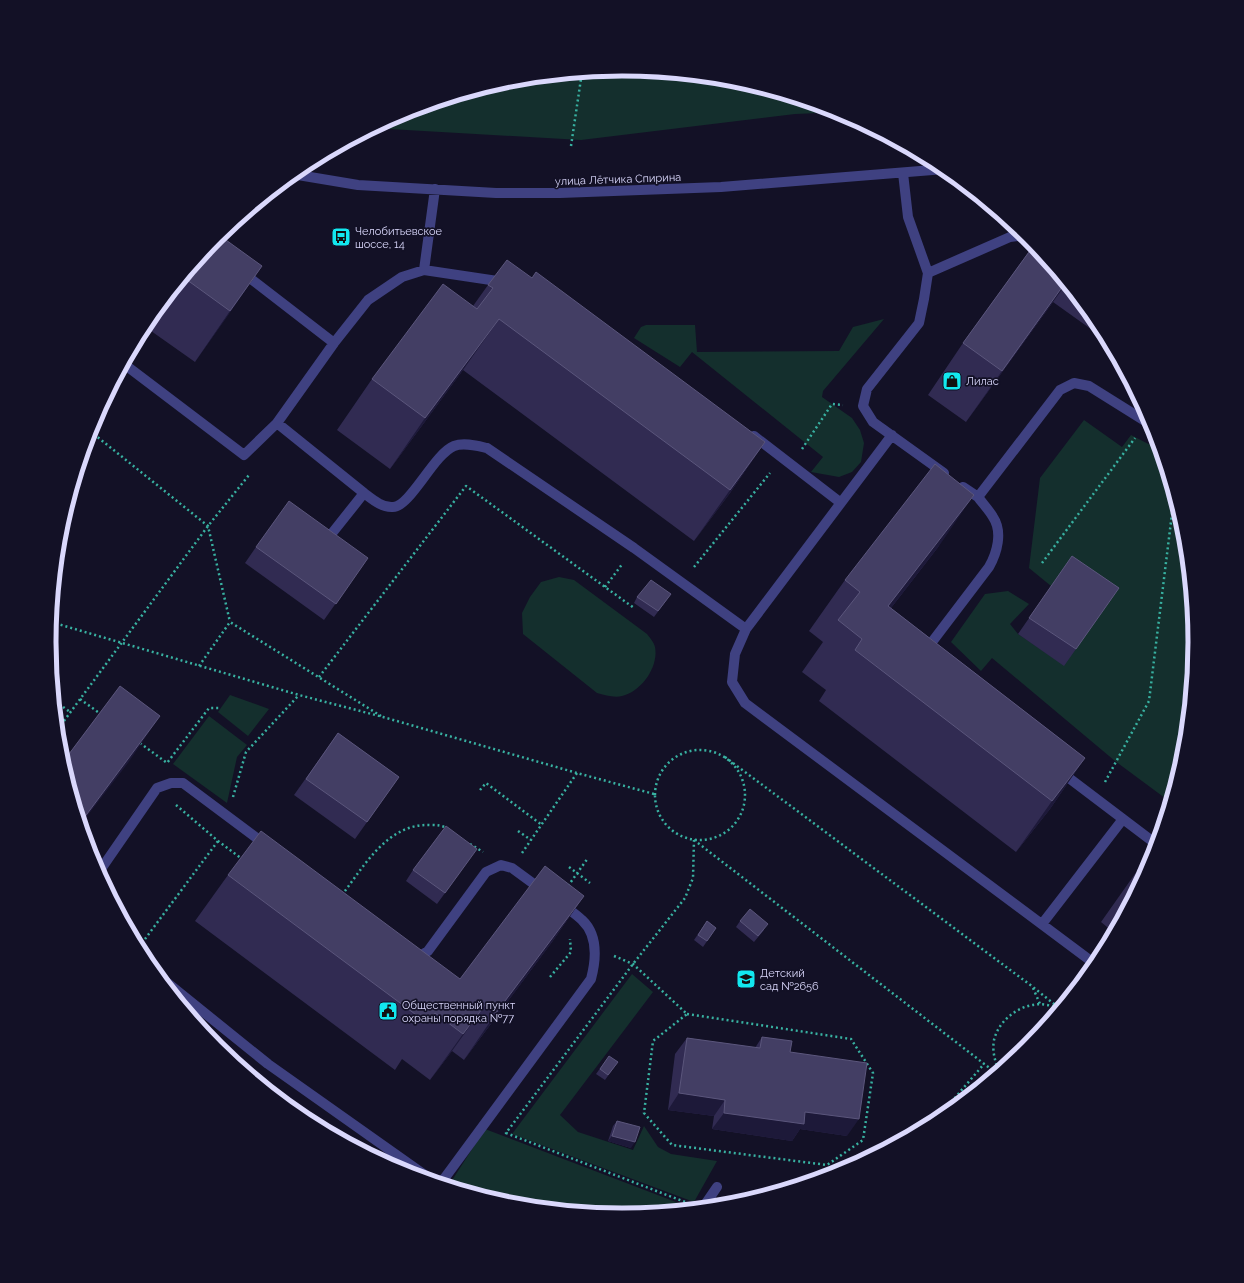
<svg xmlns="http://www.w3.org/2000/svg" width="1244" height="1283" font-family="Raleway,sans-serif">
<rect width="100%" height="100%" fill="#131126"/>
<path fill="#142f2d" d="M622,69l112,11 108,32 -47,2 -214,26 -209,-12 31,-16 107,-33z
M884,319l-61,72 -1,6 30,21 8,12 4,13 -3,19 -9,10 -13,5 -28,-5 12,-15 -131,-105 -12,15 -46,-29 7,-11 5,-2h49l2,27 142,-1 14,-24z
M1084,420l38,27 9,-12 29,15 24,80 11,112 -11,112 -15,47 -54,-40 -123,-103 -11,13 -30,-29 34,-48 23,-3 21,13 -19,20 8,10 46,31 -3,-92 -10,13 -22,-18 11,-90z
M559,577l15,3 73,54c2,3 7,8 8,13 4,20 -14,45 -33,49 -8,2 -17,-1 -25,-3l-74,-59 -1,-21 8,-16 11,-15z
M230,695l39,14 -21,27 -30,-24z
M209,716l38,29 -10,12 -10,46 -54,-39z
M632,974l21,18 -93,123 18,17 55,18 11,-24 14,21 13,7 46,7 -23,41 -182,-68z
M485,1129l204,78 -67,7 -112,-11 -61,-18z"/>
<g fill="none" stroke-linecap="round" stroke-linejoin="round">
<path stroke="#38b1a1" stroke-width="2.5" stroke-dasharray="2 3" stroke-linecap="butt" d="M571,146l11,-74
M90,431l118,95 22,96
M802,449l30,-45 11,1
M1042,563l93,-125
M694,567l76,-94
M605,587l18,-24
M51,622l248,73 84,22 194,56 77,21
M199,666l31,-44 151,94
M319,677l147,-191 168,122
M80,699l22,16
M55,701l15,11
M58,729l150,-203 41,-51
M140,743l27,20 42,-55h12
M655 795a45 45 0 1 1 90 0a45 45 0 1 1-90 0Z
M725,757l308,230 26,21
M1105,782l44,-81 25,-204
M480,790l6,-7 56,42
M233,797l13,-45 53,-57
M176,805l42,36 24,18
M518,831l13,9
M694,840l302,233
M470,844l13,8
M522,853l55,-80
M569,867l21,16
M568,886l20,-28
M342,895c22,-29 46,-72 88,-70 7,0 12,0 18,4
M145,939l73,-98
M614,956l19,8 54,50
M550,977l21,-25 -1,-13
M1033,988l7,16
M687,1014l164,25 22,34 -10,67 -36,25 -155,-20 -28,-32 9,-72z
M998,1070c-3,-10 -6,-19 -4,-30 6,-26 40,-45 64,-31
M935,1121l49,-57
M685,1202l-179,-69 127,-169 52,-66 8,-20 1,-38"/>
<path stroke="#3f4181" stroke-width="10" d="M903,173l5,44 20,56 -4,26 -5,24 -52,66 -4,17 10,16 71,51
M292,174l66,11 138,8h64l161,-6 224,-18
M424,270l11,-81
M242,272l92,71
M928,273l82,-36 16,-2
M124,364l120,91 33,-32
M892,435l-146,194 -11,25 -3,28 13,21 350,261
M754,436l87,67
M963,487l15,10 82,-107 14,-7 15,3 64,40
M364,493c8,6 18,15 29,14 17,0 41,-53 61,-61 10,-4 24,0 33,2l147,100 112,81
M333,532l31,-39 -87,-70 57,-80 34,-43 34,-23 22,-7 80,12
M928,653l4,-11 57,-75c8,-14 14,-35 4,-50 -4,-7 -10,-13 -15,-20
M1061,772l95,72
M99,872l58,-84 14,-5h12l83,62
M1042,924l81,-105
M413,954l7,2 8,-5 58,-79 15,-7 11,3 30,22
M160,977l108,87 164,116
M441,1183l150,-204c5,-19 7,-44 -9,-59 -6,-6 -14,-11 -20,-16
M704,1206l13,-19"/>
</g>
<path fill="#312b52" d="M217,236l45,30 -67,96 -51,-36 2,-3z
M1034,245l65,78 10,19 -56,-40 -87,120 -38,-27 35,-52z
M532,278l233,164 -35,51 -36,48 -231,-171 -73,99 -53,-39 35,-51 101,-73 15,-21z
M939,546l-48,62 194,150 -35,51 -34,43 -197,-151 7,-11 -24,-18 21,-30 -14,-11 36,-51z
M256,547l112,11 -44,62 -79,-57z
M1072,556l47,32 -55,78 -46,-32z
M671,594l-17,23 -20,-14 3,-6z
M338,733l61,44 -44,62 -61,-44z
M469,860l-32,44 -31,-23 7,-11z
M1151,861l-38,71 -12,-10 36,-51z
M228,875l232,104 124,-83 -32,46 -88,118 -12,-9 -22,29 -28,-21 -7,11 -200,-149z
M707,921l9,7 -13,19 -9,-7z
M740,921l24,9 -10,12 -18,-15z
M762,1037l28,15 57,84 -47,-7 -8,12 -80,-12 2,-13 -46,-6 7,-56 12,-16 68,10z
M609,1056l9,6 -13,18 -9,-6z
M617,1121l14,27 -23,-7 5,-15z"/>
<path fill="#1d1939" d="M262,266l-35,51 -32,45 35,-51z
M1065,283l1,1 -13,18 -87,120 36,-51z
M499,319l-36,51 -73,99 35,-51z
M765,442l-35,51 -36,48 36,-51z
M974,495l-35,51 -82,106 31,-46z
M160,716l-32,47 -47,61v-2z
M1085,758l-35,51 -34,43 36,-51z
M584,896l-32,46 -88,118 32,-47z
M485,1005l-33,46 -22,29 33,-46z
M679,1093l46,7 -11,16 -46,-6z
M805,1112l54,7 -12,17 -47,-7 -8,12 -80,-12 12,-16z
M612,1136l23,6 -4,6 -23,-7z"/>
<path fill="#433e64" stroke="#5b567c" d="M219,235l43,31 -32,45 -47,-34z
M1034,245l31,38 -63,88 -39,-28z
M507,260l25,18 4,-6 229,170 -35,48 -231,-171 -74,99 -53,-39 71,-95 34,25 16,-21 -5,-3z
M90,432l5,4 -11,14z
M935,464l39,31 -86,111 197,152 -33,43 -197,-151 7,-11 -24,-19 22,-28 -15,-12z
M289,501l79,57 -32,46 -80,-57z
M1072,556l47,32 -43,61 -47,-31z
M651,580l20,14 -13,17 -21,-14z
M120,686l40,30 -79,106 -18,-60z
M338,733l61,44 -32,45 -61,-43z
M446,826l31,23 -32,44 -32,-23z
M261,831l199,148 85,-113 39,30 -88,117 -11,-8 -22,29 -28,-21 -8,10 -199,-148z
M1156,847l-5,14 -8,15 -6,-5z
M750,909l18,15 -10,12 -18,-15z
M707,921l9,7 -9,13 -9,-6z
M762,1037l30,4 -2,11 77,11 -8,56 -54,-7 -1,12 -80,-11 1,-13 -46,-7 8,-55 73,10z
M609,1056l9,6 -10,13 -8,-6z
M617,1121l23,6 -5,15 -23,-6z"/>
<defs>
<symbol id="bus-square" viewBox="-11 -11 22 22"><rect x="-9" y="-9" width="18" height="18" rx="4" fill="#12e8ef" stroke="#131126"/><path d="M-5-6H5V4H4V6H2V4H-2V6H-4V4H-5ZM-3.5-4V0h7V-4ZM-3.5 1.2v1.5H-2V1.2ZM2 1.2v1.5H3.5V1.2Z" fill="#111"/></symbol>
<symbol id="shop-square" viewBox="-11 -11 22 22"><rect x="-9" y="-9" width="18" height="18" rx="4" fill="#12e8ef" stroke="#131126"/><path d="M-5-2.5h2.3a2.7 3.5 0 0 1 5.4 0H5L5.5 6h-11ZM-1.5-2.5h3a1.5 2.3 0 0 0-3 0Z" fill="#111"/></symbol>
<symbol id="school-square" viewBox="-11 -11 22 22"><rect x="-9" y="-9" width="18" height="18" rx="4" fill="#12e8ef" stroke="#131126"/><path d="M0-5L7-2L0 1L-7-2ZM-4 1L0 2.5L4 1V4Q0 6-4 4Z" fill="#111"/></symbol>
<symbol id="civic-square" viewBox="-11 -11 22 22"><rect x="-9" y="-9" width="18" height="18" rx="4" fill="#12e8ef" stroke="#131126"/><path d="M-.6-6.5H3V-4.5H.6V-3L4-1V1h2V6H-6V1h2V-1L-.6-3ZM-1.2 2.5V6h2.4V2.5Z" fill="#111"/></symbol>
</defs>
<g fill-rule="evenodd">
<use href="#bus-square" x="330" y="226" width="22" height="22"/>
<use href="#shop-square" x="941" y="370" width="22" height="22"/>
<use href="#school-square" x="735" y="968" width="22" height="22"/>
<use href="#civic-square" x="377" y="1000" width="22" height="22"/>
</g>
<g text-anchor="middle" stroke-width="3.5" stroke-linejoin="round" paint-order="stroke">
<g font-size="11" fill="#dad8fc" stroke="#131126">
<text transform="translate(618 179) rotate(-2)" y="4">улица Лётчика Спирина</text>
</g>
<g font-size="11" fill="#dad8fc" stroke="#131126" text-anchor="start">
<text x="355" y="235">Челобитьевское<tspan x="355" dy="13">шоссе, 14</tspan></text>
<text x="966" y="385">Лилас</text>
<text x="760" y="977">Детский<tspan x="760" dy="13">сад №2656</tspan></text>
<text x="402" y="1009">Общественный пункт<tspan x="402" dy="13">охраны порядка №77</tspan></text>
</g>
</g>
<path d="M0 0H1244V1283H0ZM56 642a566 566 0 1 1 1132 0a566 566 0 1 1-1132 0Z" fill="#131126" fill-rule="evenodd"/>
<path fill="none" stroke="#dad8fc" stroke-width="5" d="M56 642a566 566 0 1 1 1132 0a566 566 0 1 1-1132 0Z"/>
</svg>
